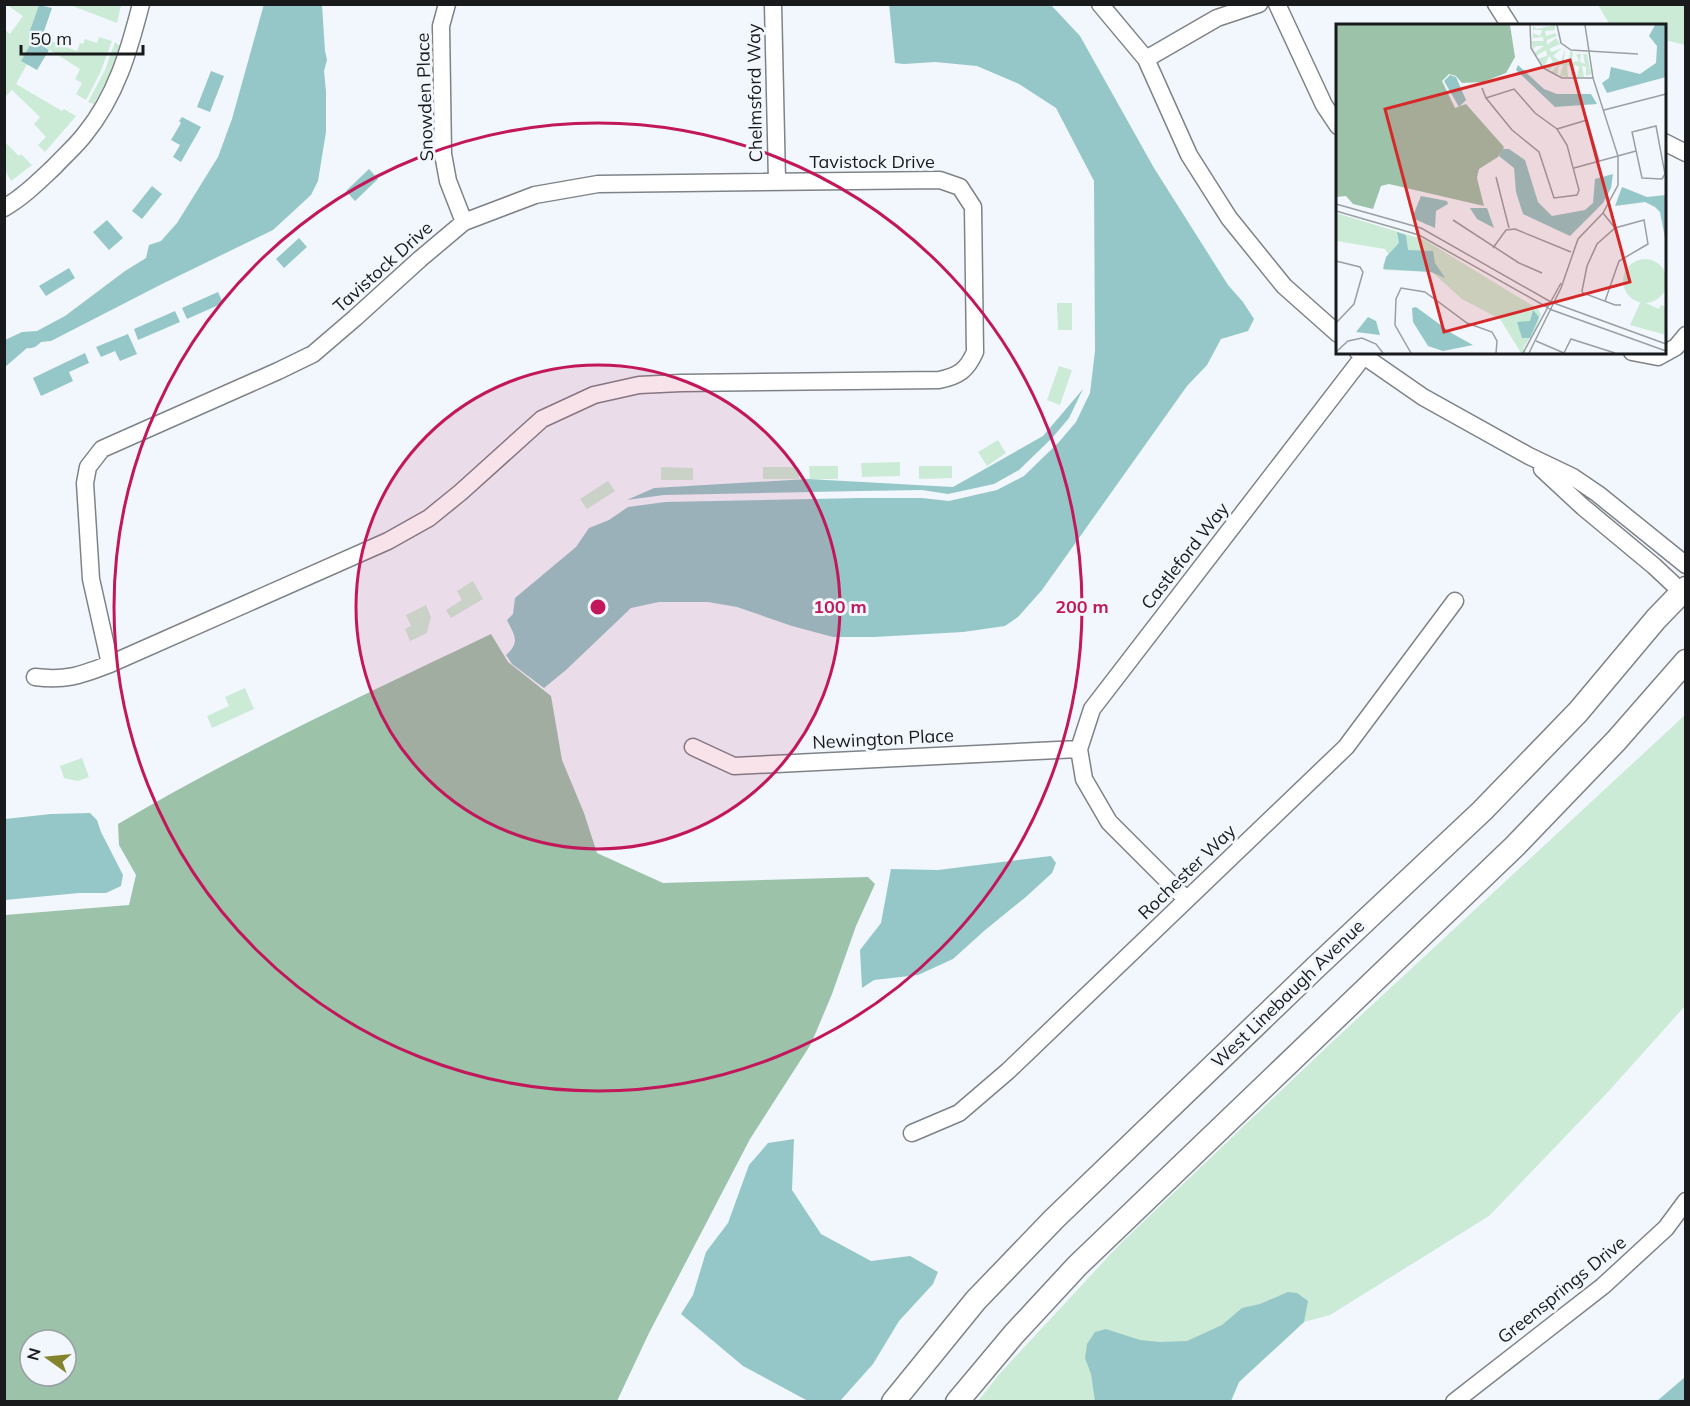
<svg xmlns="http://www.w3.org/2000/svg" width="1690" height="1406" font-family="Mulish,sans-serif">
<rect width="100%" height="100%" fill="#f1f7fd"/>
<path fill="#cbebd6" d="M7,5h32l-10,28 48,18 3,-8 3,1 2,-5 12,4 2,-6 13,4 -12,32 -14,27 -10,-6 6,-11 -7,-4 5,-10 -46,-29 -13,21 6,3 -11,20 46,27 2,-2 12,7 -31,36 -7,-7 8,-8 -12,-13 6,-7 -28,-27 -7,7v-67l5,4 13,-18z
M70,5h51l-4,18z
M1598,5h87v40l-20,-5 -1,-14 -54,-1z
M115,42l5,4 -11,30 -15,28 -6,-2 17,-32z
M5,142l14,14 2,-2 11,11 -21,16 -6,-11z
M1057,303h15v27h-14z
M1059,366l13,4 -12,35 -13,-5z
M998,440l8,13 -19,13 -9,-14z
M900,462v14l-38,1 -1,-14z
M809,466h29v13h-28z
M919,466h33v12l-33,1z
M661,467l32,1v12h-32z
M763,467h36v12h-36z
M608,481l7,10 -28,18 -7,-10z
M473,581l10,18 -32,19 -5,-8 16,-10 -5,-9z
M426,605l5,12 -4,16 -17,8 -5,-12 6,-3 -5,-11z
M245,688l9,21 -42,19 -5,-12 22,-10 -4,-9z
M1685,715v291l-77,86 -119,124 -159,99 -26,7 -65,60 -8,19 -254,1 25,-31 118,-127 210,-200z
M82,758l7,19 -11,4 -14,-3 -4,-12z"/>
<path fill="#9dc2aa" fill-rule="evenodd" d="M491,634l17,28 43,34 11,64 22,53 13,40 66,30 205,-6 7,7 -19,42 -24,68 -21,50 -61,95 -101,194 -32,68h-612v-486l124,-10 7,-30 -17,-30 -1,-21c120,-71 248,-130 373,-190zM30,1340h36v36h-36z"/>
<path fill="#95c7c8" d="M264,4l58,1 3,46 2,9 -3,11 2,20v41l-8,49 -7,14 -38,35 -111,54 -111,57 -10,1c-5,5 -8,7 -14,6l-22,19v-27l17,-8 15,-1 28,-15 60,-45 21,-13 3,-13 12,-4 16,-18 41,-66 14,-38z
M889,4l162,1 29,31 74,132 74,117 15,17 11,17 -6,12 -27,8 -14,26 -20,21 -145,204 -24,27 -13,9 -42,6 -89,5h-41l-41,-11 -55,-19 -29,-5h-49l-28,6 -65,62 -22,18 -32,-24 -6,-9c15,-13 8,-20 1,-35l6,-6 2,-16 61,-51 13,-19 20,-8 19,-13 37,-5 195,-4h62l27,3 48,-11 27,-14 35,-34 17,-20 14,-29 5,-42 -1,-170 -38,-73 -37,-24 -42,-18 -42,-4 -31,2 -9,-1z
M39,5l13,3 -10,29 -13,-4z
M33,40l16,10 -12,20 -16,-9z
M211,71l13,5 -14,36 -13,-5z
M182,117l19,10 -20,35 -8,-5 7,-12 -9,-5 10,-17 -2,-2z
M369,169l9,10 -23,22 -9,-10z
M152,186l10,8 -20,25 -10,-8z
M107,220l16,18 -14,12 -16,-18z
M299,238l8,9 -23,21 -8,-9z
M69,268l6,10 -29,18 -7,-10z
M218,292l5,11 -36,16 -5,-11z
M175,311l5,11 -42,18 -4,-11z
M128,334l9,20 -17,7 -5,-10 -14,6 -5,-10z
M85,353l4,10 -20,9 4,9 -32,15 -8,-18z
M1083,389l-14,29 -16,19 -34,33 -25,14 -46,10 -26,-4 -62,1 -196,4 -37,5 27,-12 154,-9 145,8 90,-51z
M90,813l7,7 4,12 22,43 -2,11 -15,7h-27l-74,7v-81l46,-5z
M1051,856l5,7 -4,10 -25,23 -43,35 -31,28 -35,16 -44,5 -12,8 -2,-38 21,-27 10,-54 47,1z
M794,1139l-2,51 29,44 50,27 39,-5 28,16 -5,12 -34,37 -26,43 -33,37h-32l-65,-35 -62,-52 12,-19 13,-43 22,-29 21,-58 19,-22z
M1288,1292l9,1 11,8 -4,21 -65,60 -8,19h-136l-4,-27 -6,-16 2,-14 8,-12 11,-3 34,11 20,2 27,-1 35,-16 20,-17 18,-4z
M1685,1377v24h-28z"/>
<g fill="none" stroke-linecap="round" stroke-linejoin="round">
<defs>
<path id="street" d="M447,4l-6,22 2,128 5,27 16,41
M773,4l4,177
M1100,4l46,55 43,96 40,63 55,68 54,48
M1277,4l47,101 14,21
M1496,4l14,22
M1146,59l71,-41 42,-14
M1664,142l22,11
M4,208c19,-11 34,-26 50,-41 10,-11 22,-21 31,-33 31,-38 44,-83 56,-130
M1358,352l65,45 106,59 44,21 25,17 88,71
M1632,352l26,5 18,-10 10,-12
M1542,469l41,38 71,59 32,30
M35,677c32,4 46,-2 75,-13l278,-123 41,-23 32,-26 81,-73 52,-24 45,-10 42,-2 258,-3c20,-4 28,-10 36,-28l-2,-145 -13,-20 -20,-7 -342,4 -63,11 -71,27 -44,37 -65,59 -42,36 -35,17 -176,78 -14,18 -3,16 6,96 19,85
M693,747l41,19 345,-17
M1186,899l-77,-77 -25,-43 -5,-30 13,-40 271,-352
M912,1133l47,-20 49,-42 338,-324 109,-146
M1454,1402l149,-116 63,-58 20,-27"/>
<path id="secondary" d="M893,1402l83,-102 78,-81 262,-252 166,-156 96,-99 78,-93 30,-31
M957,1402l57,-68 63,-68 438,-420 101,-105 70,-80"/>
</defs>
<use href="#street" stroke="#7e8388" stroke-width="19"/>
<use href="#secondary" stroke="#7e8388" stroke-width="25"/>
<use href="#street" stroke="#fff" stroke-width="16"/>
<use href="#secondary" stroke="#fff" stroke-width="22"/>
</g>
<circle cx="598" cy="607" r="242" fill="#c2185b" fill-opacity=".12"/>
<g fill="none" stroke="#c2185b" stroke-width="3">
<circle cx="598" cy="607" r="242"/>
<circle cx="598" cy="607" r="484"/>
</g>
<g text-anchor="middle" stroke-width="6" stroke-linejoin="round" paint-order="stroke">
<g font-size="18" fill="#181a1c" stroke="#f1f7fd">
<text transform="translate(755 93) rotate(-91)" y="6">Chelmsford Way</text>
<text transform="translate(425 97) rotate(-92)" y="6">Snowden Place</text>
<text x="872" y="168">Tavistock Drive</text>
<text transform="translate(383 267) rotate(-42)" y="6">Tavistock Drive</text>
<text transform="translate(1185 556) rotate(-52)" y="6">Castleford Way</text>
<text transform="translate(883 739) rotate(-3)" y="6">Newington Place</text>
<text transform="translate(1187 872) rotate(-44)" y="6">Rochester Way</text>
<text transform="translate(1288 994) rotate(-44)" y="6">West Linebaugh Avenue</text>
<text transform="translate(1562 1290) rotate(-39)" y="6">Greensprings Drive</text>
</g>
</g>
<g transform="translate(1336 24)">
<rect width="330" height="330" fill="#f1f7fd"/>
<path d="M197,1l3,4 19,-4v5l-10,1 1,5 9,-3 2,3 -10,4v5l9,-7 4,6 -11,5 3,3 10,-4 -9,8 8,6 4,-14 -1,12 5,3 1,-12 3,1 -1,10 7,-1 -3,-7h5l-1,8 5,2 -2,-10h4l4,20 -5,2v-9l-4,-1 2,11h-7l2,-10 -4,-2 -4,11 1,-9 -5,-2 1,12 -8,-1 3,-11h-4l-2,10 -6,-3 7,-7 -2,-3 -7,9 -3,-2 7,-8 -4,-5 -5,11 -7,-8 10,-3 -1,-6 -10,6 -2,-3 10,-7h-8l-3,4 -2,-9h13l-1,-4 -10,1v-5l7,3 2,-6h-9zM0,189l89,27 113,69 3,5 -5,14 -13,20 4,5h-6l-21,-34 -38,-20 -30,-27 -47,-2 -2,-5 6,-10 -4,-6 -49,-8zM287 257a22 22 0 1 1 44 0a22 22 0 1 1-44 0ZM305,277l18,8 2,-4 5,2v28l-36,-10z" fill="#cbebd6"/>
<path d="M0,1h174l5,32 -9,16 -23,9 -21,1 -6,-7 -7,-2 -7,7 13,27 11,-4 38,43 -6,10 -19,12 -2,9 7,28 -95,-22 -8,2 -8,23 -20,-5 -7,-8 -10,1z" fill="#9dc2aa"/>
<path d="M319,1h11v52l-59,16 -5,-10 7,-5 2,-11 29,7 16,-11 1,-17 -8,-10zM182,41l26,24 13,5h34l6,10 -42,3 -39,-37zM114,51l6,2 10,23 -7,7 -15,-26zM166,125h7l16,11 13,42 14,14 33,-6 8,-7 2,-24 18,-5 -2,14 -8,15 -33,33 -47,-22 -7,-22 -2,-24 -15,-12zM286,163l25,10 19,-2v48l-6,-31 -5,-5 -10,-5 -30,4zM85,172l26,5 1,3 -12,7 -1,17 -23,-10zM134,184h17l7,20 -17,-9zM61,208l9,3 2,15 25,1 2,12 10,15 -14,-6 -48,-3 3,-12 13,-14zM80,283l37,27 20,11 -30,6 -15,-5 -15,-24 -1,-14zM197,286l6,7 -9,21h-8l-5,-16 13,-1zM32,293l8,4 4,14 -24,-3z" fill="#95c7c8"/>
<path fill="none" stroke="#9a9fa3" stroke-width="1.5" d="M194,1l1,23 12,20 19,10h31M221,1l4,18 10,7 67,4M146,64l4,10 26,32 27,22 15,46 23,-3 2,-5 -12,-45 -10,-16 -22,-16 -21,-24 -28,9M268,86l62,-16M320,102l9,48 -3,5 -20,-1 -10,-46zM221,105l30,-9 12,41M238,144l62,-17M160,153l13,51M0,180l85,24 130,74 115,42M0,187l83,24 133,75 114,41M267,189l12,15M117,196l66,43 23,10M157,224l13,-18 9,-1 56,23M0,237l24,6 3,5 -9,32 -18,19M269,277l14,-40 29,-17 -4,-24 -29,8 -18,16 -10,22 -5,25 1,2 32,12h6M200,317l28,12M0,328l12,-11 14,-3 14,6 7,9M75,329l-16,-28 1,-26 5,-11 24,4 42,31 25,9 5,9 -1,12M187,329l38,-70M193,329l32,-65 17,-49 25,-26 15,-28v-29l-25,-78 -8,-53M228,329l7,-14 44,14"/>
<path fill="#d62828" fill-opacity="0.15" stroke="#d62828" stroke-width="3" d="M234,36l60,222 -186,50 -59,-223z"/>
<rect width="330" height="330" fill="none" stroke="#181a1c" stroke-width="3"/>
</g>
<circle cx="598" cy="607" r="9" fill="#c2185b" stroke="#f1f7fd" stroke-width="3"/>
<g font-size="18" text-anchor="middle" font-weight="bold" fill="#c2185b" stroke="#f1f7fd" stroke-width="6" stroke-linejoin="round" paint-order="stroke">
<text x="840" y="613">100 m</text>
<text x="1082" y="613">200 m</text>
</g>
<rect width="1690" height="1406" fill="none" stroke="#181a1c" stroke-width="12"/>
<g transform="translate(48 1358) rotate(285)"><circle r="28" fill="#f1f7fd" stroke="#9a9fa3" stroke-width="1.5"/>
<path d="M0-4.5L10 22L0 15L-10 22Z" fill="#84842d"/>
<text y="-9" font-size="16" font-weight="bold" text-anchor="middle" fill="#181a1c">N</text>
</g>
<path d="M21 45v9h122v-9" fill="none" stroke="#181a1c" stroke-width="3"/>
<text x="30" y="45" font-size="18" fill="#181a1c" stroke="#f1f7fd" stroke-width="4.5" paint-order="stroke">50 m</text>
</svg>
